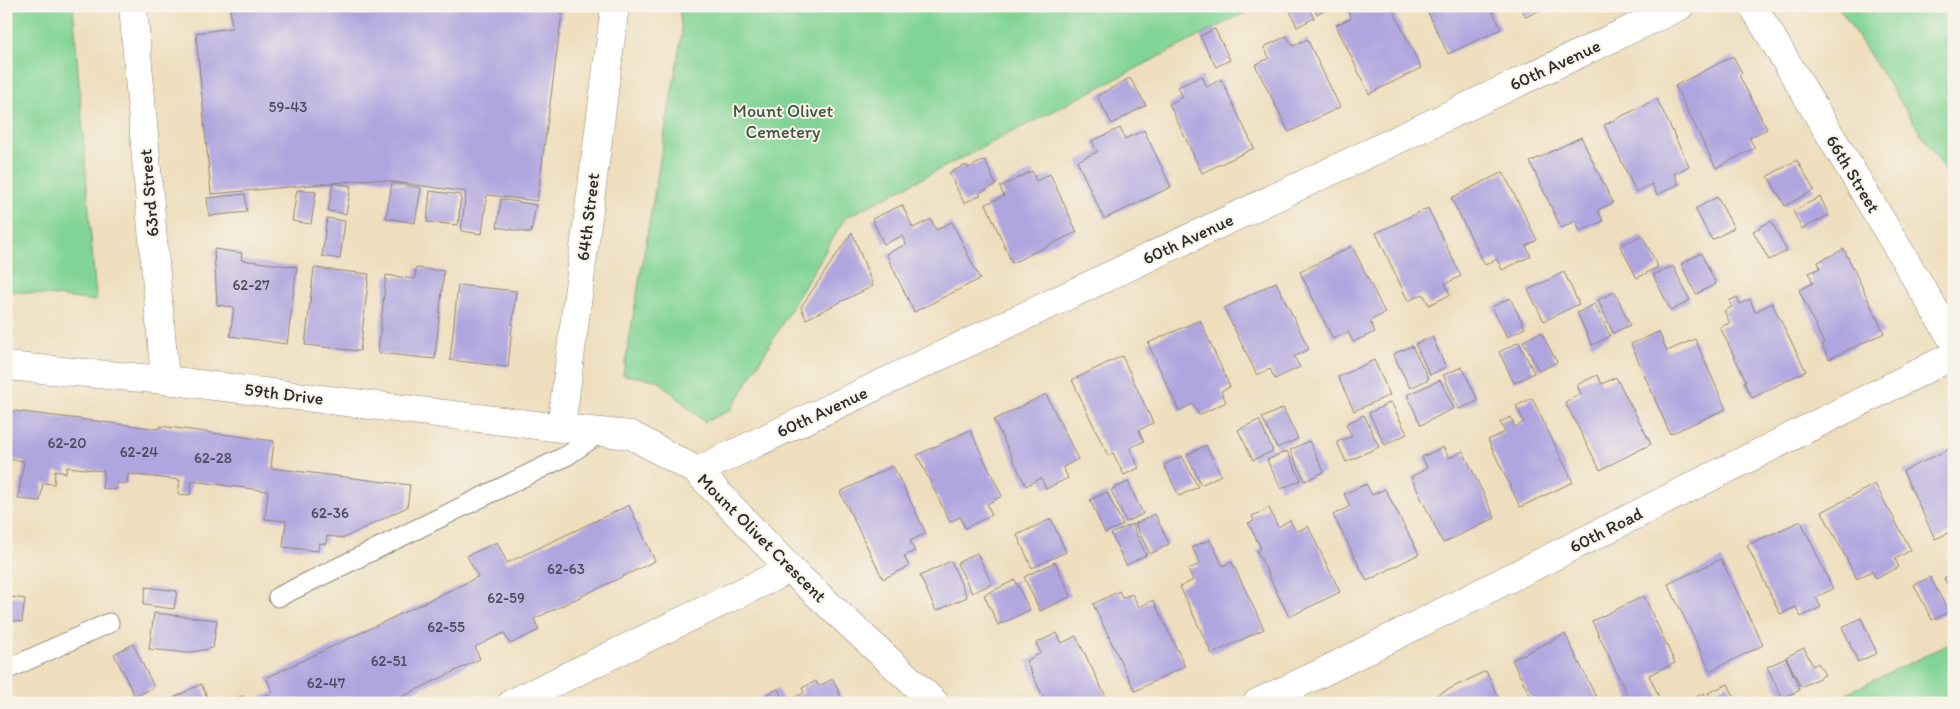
<svg xmlns="http://www.w3.org/2000/svg" width="1960" height="709" font-family="Itim,sans-serif">
<rect width="100%" height="100%" fill="#f7f3e8"/>
<filter id="ink" filterUnits="userSpaceOnUse"><feTurbulence type="fractalNoise" baseFrequency=".02" numOctaves="2"/><feDisplacementMap in="SourceGraphic" scale="10" xChannelSelector="R" yChannelSelector="G"/><feConvolveMatrix kernelMatrix="1 2 1 2 8 2 1 2 1" color-interpolation-filters="sRGB"/></filter>
<filter id="wash" filterUnits="userSpaceOnUse"><feTurbulence type="fractalNoise" baseFrequency=".0096" numOctaves="4" result="noise"/><feDisplacementMap in="SourceGraphic" scale="20" xChannelSelector="R" yChannelSelector="G"/><feGaussianBlur stdDeviation="1.12" result="paint"/><feColorMatrix in="noise" values="0 0 0 0 0 0 0 0 0 0 0 0 0 0 0 0 0 1.4 0 .05"/><feComposite in="paint" operator="in"/></filter>
<g filter="url(#wash)">
<rect width="100%" height="100%" fill="#eedebd"/>
<path fill="#81d495" stroke="#568060" d="M6,6h67l23,295 -90,-11z
M679,6h579l-413,212 -114,192 -27,12 -46,-42 -35,-5 59,-342z
M1838,6h116v178z
M1954,642v61h-128z"/>
<g id="blocks">
<path fill="#afa5df" d="M230,6h333l-26,195 -50,-6 -5,39 -21,-3 5,-39 -93,-13 -40,4 18,3 -5,28 -18,-3 5,-28 -122,11 -15,-161 36,-5z
M1288,6h20l6,12 -17,9z
M1313,6h20l-16,8z
M1347,6h44l30,62 -52,26 -33,-69 15,-7 -5,-11z
M1425,6h65l11,23 -53,25z
M1520,6h28l-22,11z
M1215,29l15,31 -14,7 -16,-31z
M1287,36l6,10 14,-7 33,68 -51,25 -34,-67 14,-7 -5,-11z
M1733,56l9,17 -3,2 28,54 -18,9 6,10 -39,20 -41,-82z
M1202,76l5,11 14,-8 33,69 -52,25 -33,-69 14,-7 -5,-10z
M1130,78l16,27 -34,19 -15,-28z
M1657,99l32,67 -15,8 5,10 -22,11 -5,-11 -16,8 -32,-67z
M1120,128l5,11 19,-9 27,57 -67,32 -27,-58 20,-9 -5,-11z
M1581,137l32,66 -15,7 5,11 -23,11 -4,-11 -15,7 -31,-66z
M985,160l11,25 -17,8 2,2 -17,8 -15,-30 17,-8 2,3z
M1797,160l17,30 -29,16 -17,-30z
M1032,171l4,10 14,-7 27,58 -65,31 -26,-59 18,-8 -4,-9z
M1503,172l34,68 -11,6 5,10 -29,14 -5,-11 -12,6 -34,-67z
M392,183l29,5 -6,35 -29,-5z
M297,190l19,2 -5,32 -19,-3z
M430,191l31,4 -3,30 -31,-3z
M245,194l2,18 -38,4 -2,-18z
M1717,197l17,31 -22,12 -17,-31z
M1820,197l9,18 -27,14 -9,-18z
M501,199l35,6 -5,28 -34,-6z
M902,205l11,23 18,-9 5,11 16,-8 28,57 -66,33 -28,-58 20,-10 -4,-8 -18,8 -12,-25z
M1428,208l33,68 -16,8 5,11 -21,10 -6,-11 -15,7 -32,-68z
M327,218l18,3 -5,38 -18,-3z
M1771,221l16,30 -18,9 -16,-29z
M852,232l21,54 -67,33 -5,-12z
M1642,235l16,32 -21,11 -17,-32z
M1352,246l33,67 -15,8 5,11 -22,10 -5,-10 -15,7 -33,-67z
M214,249l28,4 -1,7 56,7 -10,77 -57,-8 4,-29 -17,-2z
M1844,249l40,84 -55,26 -7,-14 2,-1 -25,-54 14,-7 -4,-10 11,-5 -2,-6z
M1701,253l15,31 -20,10 -15,-30z
M1673,266l17,34 -19,11 -18,-36z
M314,268l55,6 -9,77 -55,-6z
M416,268l28,3 -9,88 -57,-6 8,-78 29,4z
M1564,272l15,32 -35,17 -16,-31z
M1276,282l33,67 -15,8 6,10 -25,12 -5,-10 -13,6 -33,-67z
M458,285l58,6 -8,76 -58,-7z
M1615,292l15,33 -17,8 -15,-33z
M1737,297l3,7 10,-5 5,13 17,-9 34,68 -54,27 -8,-16 2,-1 -26,-54 10,-4 -6,-12 8,-4 -3,-6z
M1510,298l15,30 -18,9 -15,-30z
M1595,304l15,32 -18,9 -15,-32z
M1200,320l30,67 -9,4 5,11 -27,13 -6,-11 -14,7 -31,-68z
M1541,332l16,30 -18,9 -16,-30z
M1659,332l8,19 28,-12 31,70 -56,25 -39,-90z
M1432,337l14,30 -16,8 -15,-31z
M1519,342l15,31 -20,10 -15,-31z
M1412,346l17,33 -19,9 -17,-34z
M1122,356l31,67 -14,7 5,11 -14,7 9,20 -15,7 -11,-22 -5,3 -36,-76z
M1374,360l16,35 -36,16 -16,-34z
M1462,367l16,34 -19,8 -16,-34z
M1597,375l5,9 14,-7 35,67 -51,26 -35,-68 16,-8 -4,-9z
M1440,380l14,28 -33,17 -14,-30z
M1046,394l32,65 -15,8 5,11 -22,11 -5,-11 -15,8 -32,-66z
M1532,398l41,84 -53,25 -32,-67 17,-8 -5,-10 11,-5 4,10 9,-5 -8,-16z
M1391,402l16,32 -22,11 -16,-32z
M1283,408l15,31 -21,9 -15,-30z
M6,410l154,19v-3l114,15 -3,27 139,17 -3,22 -63,31 -17,-2 -1,8 -7,-1 -1,8 -35,-4 3,-26 -21,-2 3,-28 -76,-10 -2,14 -12,-1 2,-14 -52,-6 -1,10 -10,-1 -1,7 -14,-2 2,-17 -37,-4 -1,6 -11,-2 -1,13 -11,-1 -3,18 -22,-2 6,-38 -18,-2z
M1364,415l15,32 -33,15 -9,-20 15,-6 -6,-12z
M1259,420l14,31 -20,9 -15,-30z
M970,430l32,66 -15,8 5,11 -27,13 -5,-11 -10,5 -33,-67z
M1309,441l15,31 -19,9 -15,-31z
M1206,445l15,30 -20,10 -14,-30z
M1443,447l6,11 14,-7 32,67 -52,25 -32,-66 16,-9 -5,-11z
M1954,447v90l-3,-5 -16,7 -32,-68z
M1287,451l14,29 -20,9 -14,-29z
M1182,456l16,31 -19,9 -15,-31z
M893,466l33,67 -16,8 5,10 -11,5 5,10 -26,13 -43,-87z
M1128,482l15,32 -17,8 -15,-32z
M1366,484l6,11 13,-6 34,65 -52,27 -34,-66 17,-9 -6,-12z
M1875,484l36,66 -16,9 4,8 -12,6 -11,6 -4,-8 -15,8 -35,-67z
M1107,492l16,33 -18,8 -15,-33z
M629,505l26,56 -121,58 5,11 -29,14 -6,-11 -29,14 5,12 -91,44h-134v-3l18,-8 -7,-14 212,-101 -11,-21 30,-14 10,21z
M1269,508l9,19 12,-7 6,12 12,-6 32,66 -51,25 -32,-66 4,-3 -13,-25 6,-2 -2,-5z
M1155,514l14,30 -19,10 -15,-30z
M1051,519l15,33 -34,16 -15,-33z
M1801,521l32,68 -17,8 5,10 -20,10 -5,-10 -16,7 -33,-69z
M1132,524l14,31 -20,10 -15,-31z
M1210,540l13,26 9,-4 32,67 -52,25 -32,-67 13,-7 -5,-11 12,-5 -8,-17z
M977,553l15,31 -20,9 -15,-30z
M1721,559l42,86 -53,26 -42,-87z
M951,561l16,36 -31,14 -16,-35z
M1055,562l16,34 -31,15 -16,-34z
M1954,572v24l-10,-18z
M1930,577l19,35 -17,8 -18,-35z
M1015,580l15,30 -32,15 -14,-30z
M146,587l31,4 -3,18 -31,-4z
M1119,591l3,7 10,-4 7,13 14,-7 32,66 -50,25 -42,-87z
M6,596l19,3 -3,23 -16,-2z
M1644,596l31,67 -26,12 10,22 -13,6h-15l-39,-82z
M154,613l63,7 -4,28 -26,5 -38,-4z
M1861,618l16,35 -19,9 -16,-35z
M1057,633l5,10 14,-7 33,67h-63l-20,-42 15,-8 -5,-10z
M1565,634l33,67 -64,2 -22,-43z
M133,644l21,43 -19,10 -21,-43z
M1804,648l9,18 5,-3 7,12 -24,12 -15,-30z
M1786,658l14,32 -18,8 -15,-31z
M1486,671l15,32h-65l-3,-6z
M833,679l11,24h-95l29,-14 6,13 20,-9 -2,-5 14,-7 3,5z
M201,684l9,19h-42l-1,-2z
M1728,684l9,19h-24l-5,-10z
M1704,693l5,10h-25z
M244,696l2,7h-24l-1,-1z"/>
</g>
</g>
<g filter="url(#ink)">
<use href="#blocks" fill-opacity="0" stroke="#8c8474" stroke-width="1"/>
<g fill="none" stroke-linecap="round" stroke-linejoin="round">
<defs>
<path id="lane" d="M278,597l290,-142 33,-23
M6,670l103,-47"/>
<path id="street" d="M133,6l32,374
M1753,6l201,336
M6,366l159,14 396,48 70,7 66,36 93,98 145,134
M561,428l54,-422
M697,471l983,-465
M512,703l278,-134
M1257,703l62,-29 635,-319"/>
</defs>
<use href="#lane" stroke="#8c8474" stroke-width="21"/>
<use href="#street" stroke="#8c8474" stroke-width="29"/>
<use href="#lane" stroke="#fff" stroke-width="19"/>
<use href="#street" stroke="#fff" stroke-width="28"/>
</g>
</g>
<g text-anchor="middle" stroke-width="4" stroke-linejoin="round" paint-order="stroke">
<g font-size="15" fill="#4c4a58">
<text x="288" y="112">59-43</text>
<text x="251" y="290">62-27</text>
<text x="67" y="448">62-20</text>
<text x="139" y="457">62-24</text>
<text x="213" y="463">62-28</text>
<text x="330" y="518">62-36</text>
<text x="566" y="574">62-63</text>
<text x="506" y="603">62-59</text>
<text x="446" y="632">62-55</text>
<text x="389" y="666">62-51</text>
<text x="326" y="688">62-47</text>
</g>
<g font-size="18" fill="#2b2b2b" stroke="#f7f3e8">
<text transform="translate(1555 65) rotate(-25)" y="6">60th Avenue</text>
<text transform="translate(1853 174) rotate(59)" y="6">66th Street</text>
<text transform="translate(149 193) rotate(-95)" y="6">63rd Street</text>
<text transform="translate(588 217) rotate(-83)" y="6">64th Street</text>
<text transform="translate(1188 239) rotate(-25)" y="6">60th Avenue</text>
<text transform="translate(284 394) rotate(7)" y="6">59th Drive</text>
<text transform="translate(822 412) rotate(-25)" y="6">60th Avenue</text>
<text transform="translate(1606 530) rotate(-27)" y="6">60th Road</text>
<text transform="translate(762 538) rotate(45)" y="6">Mount Olivet Crescent</text>
</g>
<g font-size="18" fill="#405546" stroke="#f7f3e8">
<text x="783" y="117">Mount Olivet<tspan x="783" dy="21">Cemetery</tspan></text>
</g>
</g>
<rect width="1960" height="709" fill="none" stroke="#f7f3e8" stroke-width="25"/>
</svg>
